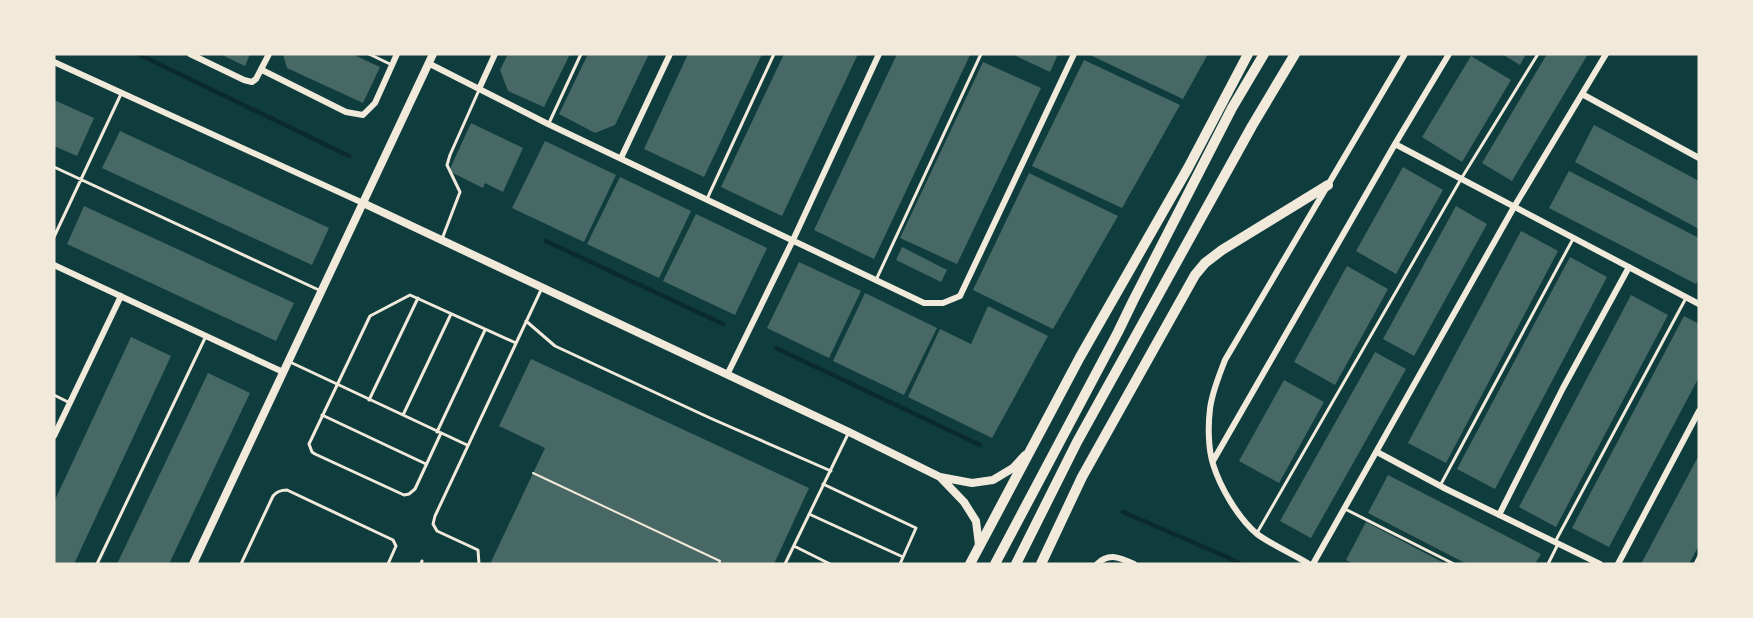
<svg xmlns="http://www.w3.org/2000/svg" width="1753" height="618" font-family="Bitter,serif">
<rect width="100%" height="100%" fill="#0f3d3e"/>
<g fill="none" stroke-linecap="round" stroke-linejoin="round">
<path stroke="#0a2a2b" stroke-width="4.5" d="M138,54l211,102
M546,241l177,83
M776,348l204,97
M1123,512l104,45 13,7"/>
</g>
<path fill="#486865" d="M220,54h30l-5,12z
M283,54h69l28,13 -17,36 -76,-35z
M508,54h62l-26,53 -36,-16 -8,-21z
M588,54h61l-34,71 -20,8 -36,-19z
M688,54h74l-58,123 -60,-28z
M784,54h74l-76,162 -61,-29z
M897,54l73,1 -96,204 -60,-29z
M1012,54h46l-8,18z
M1088,54h120l-25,45z
M1502,54h24l-6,11z
M1547,54h41l-76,127 -30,-18z
M1471,56l40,24 -49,82 -40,-25z
M1084,60l96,45 -58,103 -90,-42z
M983,62l58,26 -84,176 -57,-26z
M54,100l40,18 -17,38 -23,-10z
M471,123l52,25 -20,44 -18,-9 -2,5 -34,-17z
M1594,125l105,56v48l-124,-67z
M120,131l209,97 -17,37 -210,-97z
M545,141l71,34 -32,67 -72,-34z
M1403,167l40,23 -47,84 -40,-23z
M1569,171l130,67v41l-3,5 -147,-76z
M1029,173l89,43 -65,113 -80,-39z
M620,177l71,34 -32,67 -72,-34z
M84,206l210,97 -18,38 -209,-97z
M1456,206l31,18 -73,132 -31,-17z
M696,214l71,34 -32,67 -72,-34z
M1521,231l37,20 -112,212 -38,-20z
M902,247l45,23 -6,12 -45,-22z
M1570,257l37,20 -112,212 -38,-20z
M799,262l62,29 -32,67 -62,-30z
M1347,266l41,23 -53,96 -41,-23z
M865,293l72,35 -33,67 -71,-34z
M1631,295l37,20 -112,212 -37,-20z
M988,306l60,30 -56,102 -84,-41 32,-68 31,15z
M1684,316l15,8v53l-90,170 -37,-19z
M131,337l40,19 -97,208h-20v-62z
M1375,352l31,17 -95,169 -31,-17z
M531,359l278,129 -35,76h-284l55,-116 -46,-22z
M208,373l42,20 -81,171h-52z
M1284,380l40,22 -45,81 -40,-22z
M1699,455v90l-10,19h-48z
M1388,475l153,79 -6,10h-68l-99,-51z
M1366,522l80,42h-93l-7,-4z"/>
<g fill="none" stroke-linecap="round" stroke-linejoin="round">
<path stroke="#f1e9da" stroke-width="2" d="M533,473l187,88 -1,3"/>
<path stroke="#f1e9da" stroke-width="3" d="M369,54l23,11
M549,123l32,-69
M54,167l267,124
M707,199l67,-145
M54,237l67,-143
M442,239l18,-47 -13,-27 3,-10 29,-65
M876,280l105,-226
M526,321l29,25 155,72 121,53
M290,362l177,83
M54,395l14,7
M369,400l49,-102
M322,415l104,49
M403,415l48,-101
M437,432l48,-102
M441,433l-26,56 -6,5 -5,1 -89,-41 -3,-2 -3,-8 61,-128 40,-21 106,48
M823,484l93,44 -16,36
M1441,484l132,-245
M1345,509l109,55
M809,514l94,43
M1257,533l204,-354 77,-125
M1555,542l131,-244
M794,546l36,18
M97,564l109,-228
M241,564l32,-68c4,-5 8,-6 14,-6l106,50 3,6 -8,18
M421,564l1,-3
M479,564l-1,-14 -41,-19 -4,-7 2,-8 106,-226
M785,564l63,-130
M1548,564l10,-20
M1695,564l4,-8"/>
<path stroke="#f1e9da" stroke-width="6" d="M190,54l54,26 8,2 4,-3 13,-25
M54,62l309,141
M428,63l120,61 376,179h19l17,-7 114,-242
M262,70l84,42 17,3 12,-12 22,-49
M479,89l16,-35
M1582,94l117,64
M1395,144l304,160
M621,158l49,-104
M54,265l229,107
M727,375l66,-135 86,-186
M54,436l67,-140
M1377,452l69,37 154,75
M1213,461l182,-317 54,-90
M1499,515l64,-127 66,-121
M1097,564c12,-12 24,-6 37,0
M1309,564c-16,-10 -37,-19 -52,-30 -19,-16 -37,-47 -44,-70 -5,-16 -5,-39 -3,-55 2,-17 9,-33 15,-49l180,-306
M1313,564l201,-357 92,-153
M1618,564l81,-153"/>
<path stroke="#f1e9da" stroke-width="8" d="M363,203l486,229 91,45 32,6 21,-3 20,-12 12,-13
M940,477l24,25 12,19 3,24
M193,564l240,-510"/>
<path stroke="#f1e9da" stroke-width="10" d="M970,564l110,-207 108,-189 60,-114
M995,564l123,-232 15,-31 99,-193 32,-54
M1016,564l61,-122 175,-316 43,-72
M1041,564l41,-87 113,-202 10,-12 17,-13 106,-65"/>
</g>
<rect width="1753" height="618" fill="none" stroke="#f1e9da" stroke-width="111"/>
</svg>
